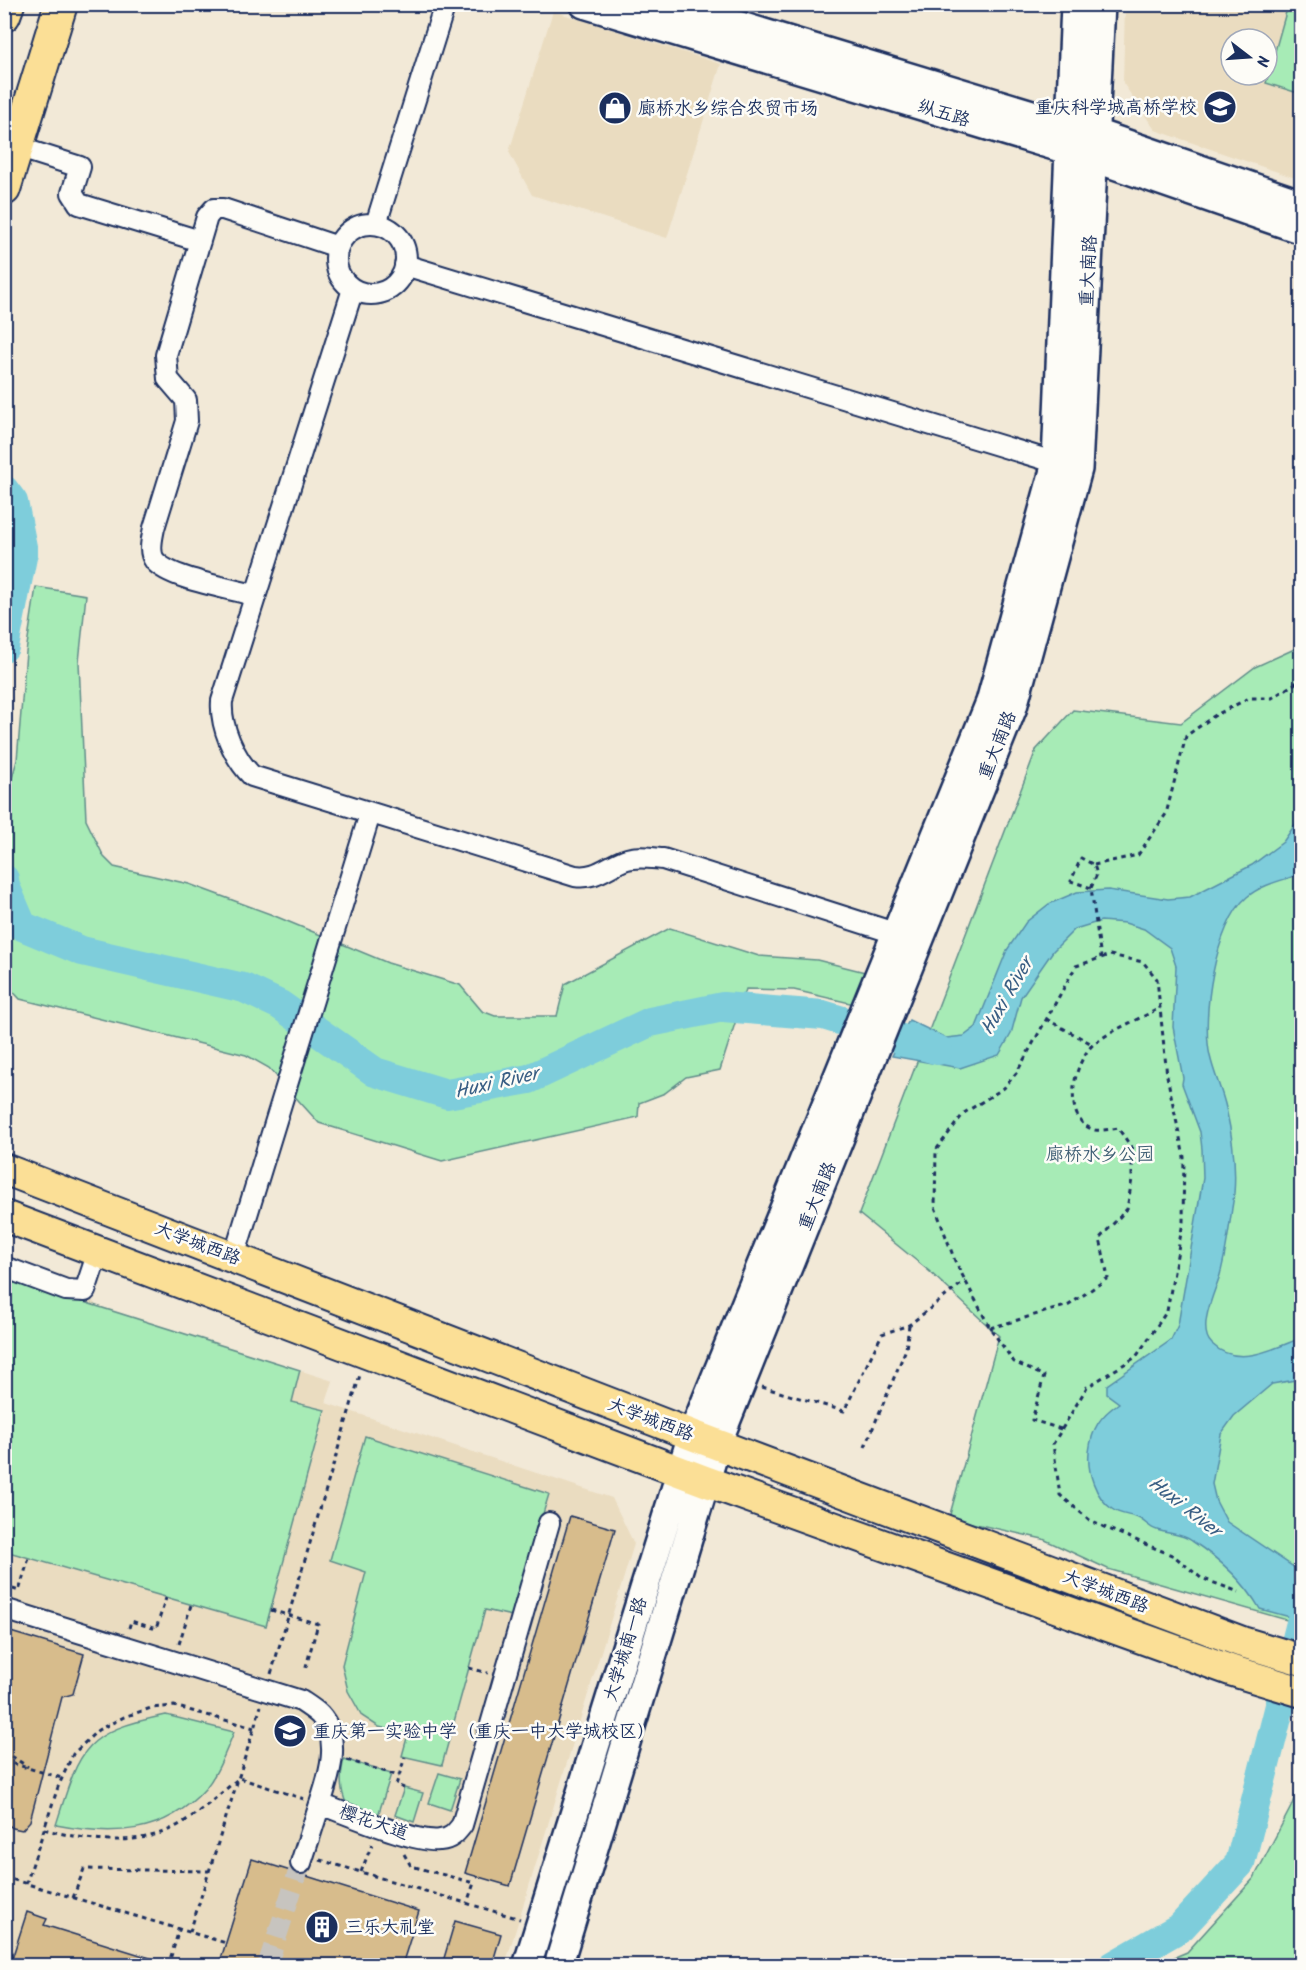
<svg xmlns="http://www.w3.org/2000/svg" width="1306" height="1970" font-family="Kalam,'LXGW WenKai TC',sans-serif">
<rect width="100%" height="100%" fill="#f2e9d7"/>
<filter id="ink" filterUnits="userSpaceOnUse"><feTurbulence type="fractalNoise" baseFrequency=".0167" numOctaves="2"/><feDisplacementMap in="SourceGraphic" scale="12" xChannelSelector="R" yChannelSelector="G"/><feConvolveMatrix kernelMatrix="1 2 1 2 8 2 1 2 1" color-interpolation-filters="sRGB"/></filter>
<g filter="url(#ink)">
<path fill="#eadcc0" fill-rule="evenodd" d="M1125,5h176v175l-146,-50 -32,-47zM1231,39h36v36h-36z
M553,11l168,53 -54,174 -135,-43 -23,-43z
M5,1256l70,24 21,25 237,76 -7,22 286,95 22,46 -129,421 -500,1z"/>
<path fill="#a7ebb6" stroke="#618d8a" stroke-width="1.5" d="M1288,5h13v89l-35,-11z
M36,587l50,8 -7,67 7,158 18,37 10,10 75,17 81,30 118,49 72,22 22,26 13,5h62l8,-32 105,-56 89,28 58,4 52,13 -15,31 -60,-14 -48,-1 -26,81 -34,7 -21,16 -26,10 -1,14 -196,44 -123,-38 -50,-55 -23,-13 -226,-56 -15,-16v-180l12,-43 9,-108z
M1301,646v978l-193,-55 -65,-30 -94,-21 50,-182 -70,-65 -70,-57 177,-464 37,-40 108,13 74,-56z
M4,1277l296,93 -8,32 33,8 -59,216 -261,-75z
M365,1436l184,58 -37,122 -27,-6 -43,155 -40,-9 6,-22 -29,-7 -17,-11 -14,-25 -6,-26 24,-93 -36,-12z
M166,1715l68,17c-8,19 -16,41 -29,57 -41,46 -93,47 -149,36 24,-77 27,-93 110,-110z
M344,1759l47,15 -14,45 -26,-7c-11,-17 -12,-33 -7,-53z
M439,1773l21,6 -10,31 -21,-7z
M1301,1780v185h-145l31,-13 67,-74 37,-71z
M404,1788l19,5 -9,29 -19,-7z"/>
<path fill="#7ecddb" stroke="#568ea9" stroke-width="1.5" d="M1301,816v58c-17,6 -39,10 -54,23 -32,27 -46,120 -37,159 4,18 12,34 16,52 7,31 12,68 6,100 -3,22 -6,45 -12,67 -5,17 -24,54 -8,69 26,25 62,4 89,-6v41l-29,5 -38,32 -13,18 -9,50 4,17 11,21 74,50v48l-41,-11c-16,-28 -42,-51 -68,-68 -9,-7 -24,-7 -35,-11 -8,-2 -12,-9 -19,-12 -7,-3 -20,-4 -26,-9 -17,-12 -25,-38 -23,-57 3,-24 11,-36 30,-49l-12,-9v-9l64,-45 7,-15 25,-147 -1,-29 -2,-17 -18,-48 1,-6 -10,-51 3,-61 -6,-18 -26,-19 -19,-6 -24,-2 -26,8 -22,22 -32,46 -10,37 -12,21 -39,13 -68,-12 17,-36 37,18 18,-2 12,-9 31,-77 19,-28 23,-18 28,-12 31,-2 60,9 22,-2 62,-32 31,-23z"/>
<g fill="none" stroke-linecap="round" stroke-linejoin="round">
<path stroke="#7ecddb" stroke-width="30" d="M4,490l9,12 10,50 -19,95
M4,879l1,7 17,40 60,25 162,37 36,17 95,67 72,22 82,-15 121,-57 73,-15 100,8 115,35
M1113,1966l68,-39 59,-64 62,-244"/>
</g>
<path fill="#d7bc8c" stroke="#1b2f5e" stroke-width="1.5" d="M570,1516l45,13 -105,357 -45,-13z
M4,1630l80,24 -11,40 -11,3 -32,124 -8,9 -9,-2 -9,-6z
M252,1859l167,52 -17,54h-183z
M27,1912l20,7 -3,6 119,37 -1,3h-152z
M455,1921l46,13 -9,31h-50z"/>
<g fill="none" stroke-linecap="round" stroke-linejoin="round">
<path stroke="#c7c4bf" stroke-width="20" stroke-dasharray="20 10" stroke-linecap="butt" d="M267,1966l34,-103"/>
<defs>
<path id="minor" d="M17,147l63,20 -8,26 7,11 121,37
M376,224l69,-220
M336 259a35 35 0 1 1 70 0a35 35 0 1 1-70 0Z
M405,265l662,201
M353,289l-131,412c-2,25 12,57 30,75l323,100c21,3 31,-9 49,-16 12,-5 27,-2 39,-1l244,78
M253,595c-23,-7 -83,-16 -98,-34 -7,-9 -3,-22 -1,-33l33,-107 -1,-21 -18,-21 -2,-24 41,-138 7,-8h9l115,38
M234,1257l136,-443
M4,1267l62,23 19,1 13,-39
M4,1609l297,92c6,4 14,9 19,14 22,24 9,62 0,89 25,9 97,40 120,36 11,-1 15,-6 22,-15l87,-302
M301,1863l19,-59"/>
<path id="secondary" d="M584,4l510,154 208,72
M668,4l427,129 207,71
M527,1966l165,-531 298,-733 66,-239 19,-459
M558,1966l159,-522 296,-737 65,-238 23,-465"/>
<path id="primary" d="M4,1169l688,266 550,207 60,18
M4,1216l701,265 528,190 69,21"/>
<path id="trunk" d="M4,15l4,-11
M4,189l57,-185"/>
</defs>
<use href="#minor" stroke="#1b2f5e" stroke-width="24"/>
<use href="#secondary" stroke="#1b2f5e" stroke-width="32"/>
<use href="#primary" stroke="#1b2f5e" stroke-width="34"/>
<use href="#trunk" stroke="#1b2f5e" stroke-width="36"/>
<path stroke="#1b2f5e" stroke-width="3" stroke-dasharray="4.5 4.5" stroke-linecap="butt" d="M1094,865l44,-10 28,-41 20,-78 28,-20 35,-18h23l30,-19
M1091,888l-20,-7 10,-23 13,7 3,9 -6,14 10,70
M1046,1019l46,25
M990,1328l79,-23 39,-27 -8,-40 27,-29 5,-30v-31l-14,-20c-6,1 -16,3 -23,2 -35,-9 -22,-70 0,-87 19,-14 44,-24 65,-35
M762,1387l82,24 38,-77 27,-9 56,-44
M1061,1429l-29,-9 12,-44 -30,-14 -24,-34 -35,-67 -20,-54 1,-57 28,-37 40,-25 13,-16 59,-106 34,-11 33,7 14,17 10,97 17,81 -1,65 -16,89 -31,46 -49,30 -34,57 7,51 32,27 82,34 27,22 38,14
M865,1447l41,-98 3,-24
M4,1586l15,5 10,-33
M271,1610l47,14 -13,46
M129,1628l2,-7 25,8 10,-31
M179,1644l12,-39
M469,1668l19,5
M271,1674l89,-299
M4,1751l24,16
M347,1760l52,16
M4,1761l58,17
M404,1788l-8,-3 9,-28
M44,1829c41,12 97,19 136,-5 22,-13 40,-30 59,-46l65,21
M404,1854l7,12 63,17 -7,20
M320,1860l200,59
M361,1872l11,-28
M4,1877l222,66
M26,1884l32,-97 15,-33 25,-24 26,-13 27,-9 23,-2 80,22
M73,1898l11,-29 125,2
M190,1932l71,-226
M168,1966l11,-36"/>
<use href="#minor" stroke="#fdfcf7" stroke-width="20"/>
<use href="#secondary" stroke="#fdfcf7" stroke-width="27"/>
<use href="#primary" stroke="#fbdf96" stroke-width="30"/>
<use href="#trunk" stroke="#fbdf96" stroke-width="32"/>
</g>
</g>
<defs>
<symbol id="school-disc" viewBox="-11 -11 22 22"><circle r="9.5" fill="#1b2f5e" stroke="#fdfcf7"/><path d="M0-5L7-2L0 1L-7-2ZM-4 1L0 2.5L4 1V4Q0 6-4 4Z" fill="#fff"/></symbol>
<symbol id="shop-disc" viewBox="-11 -11 22 22"><circle r="9.5" fill="#1b2f5e" stroke="#fdfcf7"/><path d="M-5-2.5h2.3a2.7 3.5 0 0 1 5.4 0H5L5.5 6h-11ZM-1.5-2.5h3a1.5 2.3 0 0 0-3 0Z" fill="#fff"/></symbol>
<symbol id="building-disc" viewBox="-11 -11 22 22"><circle r="9.5" fill="#1b2f5e" stroke="#fdfcf7"/><path d="M-4-6H4V6H1V3H-1V6H-4ZM-2.5-4.3h1.7v1.8h-1.7ZM.8-4.3h1.7v1.8H.8ZM-2.5-1h1.7V.8h-1.7ZM.8-1h1.7V.8H.8Z" fill="#fff"/></symbol>
</defs>
<g fill-rule="evenodd">
<use href="#school-disc" x="1201" y="88" width="38" height="38"/>
<use href="#shop-disc" x="596" y="89" width="38" height="38"/>
<use href="#school-disc" x="271" y="1712" width="38" height="38"/>
<use href="#building-disc" x="303" y="1908" width="38" height="38"/>
</g>
<g text-anchor="middle" stroke-width="5" stroke-linejoin="round" paint-order="stroke">
<g font-size="18" fill="#1b2f5e" stroke="#fdfcf7" text-anchor="start">
<text x="1197" y="113" text-anchor="end">重庆科学城高桥学校</text>
<text x="638" y="114">廊桥水乡综合农贸市场</text>
<text x="313" y="1737">重庆第一实验中学（重庆一中大学城校区）</text>
<text x="345" y="1933">三乐大礼堂</text>
</g>
<g font-size="18" fill="#1b2f5e" stroke="#fdfcf7">
<text transform="translate(944 113) rotate(17)" y="6">纵五路</text>
<text transform="translate(1088 271) rotate(-87)" y="6">重大南路</text>
<text transform="translate(997 745) rotate(-68)" y="6">重大南路</text>
<text transform="translate(817 1196) rotate(-68)" y="6">重大南路</text>
<text transform="translate(198 1243) rotate(21)" y="6">大学城西路</text>
<text transform="translate(651 1419) rotate(21)" y="6">大学城西路</text>
<text transform="translate(1106 1591) rotate(21)" y="6">大学城西路</text>
<text transform="translate(625 1649) rotate(-73)" y="6">大学城南一路</text>
<text transform="translate(374 1822) rotate(19)" y="6">樱花大道</text>
</g>
<g font-size="18" fill="#3e5e74" stroke="#fdfcf7">
<text x="1100" y="1160">廊桥水乡公园</text>
</g>
<g font-size="20" font-style="italic" fill="#395e84" stroke="#fdfcf7">
<text transform="translate(1006 996) rotate(-60)" y="7">Huxi River</text>
<text transform="translate(496 1082) rotate(-13)" y="7">Huxi River</text>
<text transform="translate(1185 1506) rotate(38)" y="7">Huxi River</text>
</g>
</g>
<rect width="1306" height="1970" fill="none" stroke="#fdfcf7" stroke-width="24"/>
<rect x="12" y="12" width="1282" height="1946" fill="none" stroke="#1b2f5e" stroke-width="2" filter="url(#ink)"/>
<g transform="translate(1249 57) rotate(107)"><circle r="28" fill="#fdfcf7" stroke="#a3aaba" stroke-width="1.5"/>
<path d="M0-4.5L10 22L0 15L-10 22Z" fill="#1b2f5e"/>
<text y="-9" font-size="16" font-weight="bold" text-anchor="middle" fill="#1b2f5e">N</text>
</g>
</svg>
